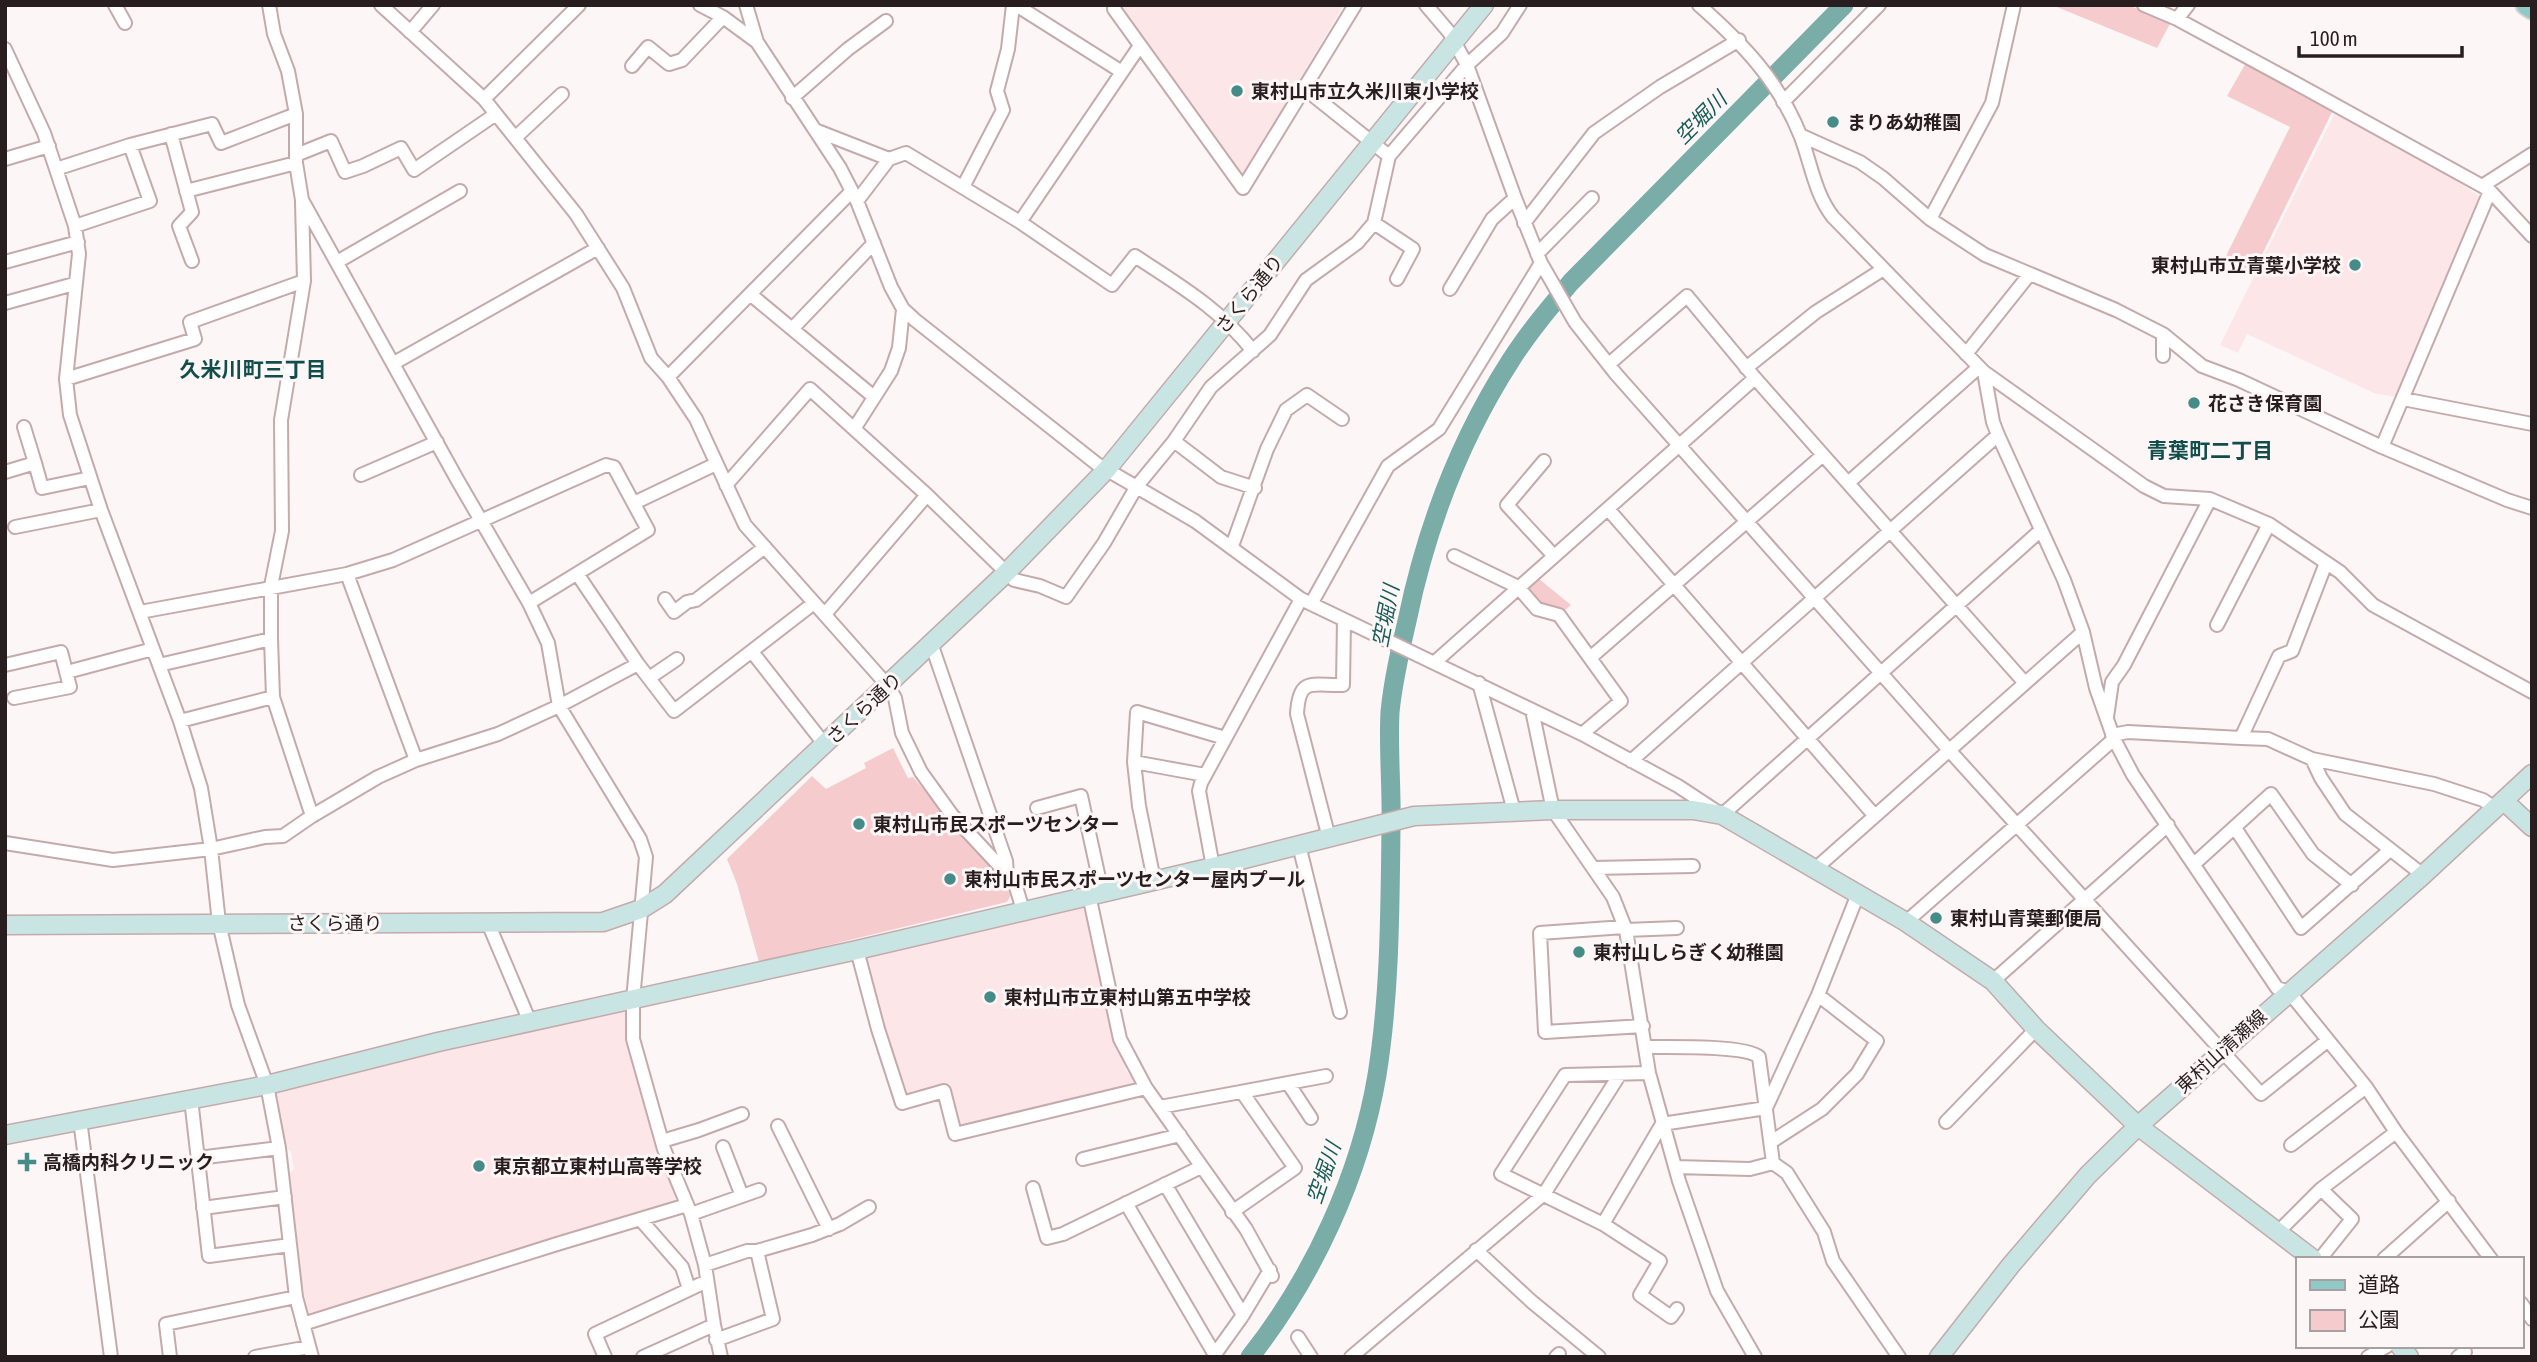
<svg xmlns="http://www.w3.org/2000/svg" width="2537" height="1362" font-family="'Asap Condensed','Noto Sans JP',sans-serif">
<rect width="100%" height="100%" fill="#fcf6f6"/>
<path fill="#fde6e8" d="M1121,5h223l-101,170z
M2337,109l66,36 76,51 -84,201 -21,-4 -127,-59 -9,19 -18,-8z
M1086,903l30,137 11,32 11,14 -181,43 -10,-42 -43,11 -43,-145z
M622,1009l5,6 1,21 12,52 37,116 -368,114 -7,-34 -14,-109 6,-6 -3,-17 -6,-6 -9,-50 3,-6 161,-39z"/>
<path fill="#f6cbce" d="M2052,5h76l43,17 -14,26z
M2247,61l87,47 -81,165 -28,-15 65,-131 -63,-31z
M1533,574l38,31 -12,10 -22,-6 -19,-22z
M893,748l15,30 5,-1 88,101 10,17 -4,7 -248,60 -22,-78 -10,-25 85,-83 14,13 40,-21 -2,-5z"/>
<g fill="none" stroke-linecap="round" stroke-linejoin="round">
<path stroke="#7aaca8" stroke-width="19" d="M1250,1357c63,-80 110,-181 127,-282 13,-81 13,-165 14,-248 1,-38 -3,-77 -1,-115 3,-31 10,-61 17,-91 19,-92 53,-182 104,-261 18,-28 39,-53 60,-78l273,-277"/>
<defs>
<path id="street" d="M115,5l10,18
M269,5l5,29 14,37 8,43v49l6,37 156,281 71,122 19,40 11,63 81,133 6,18 -13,143v39l31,110 27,65 14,51 9,60 7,32
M381,5l103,94 92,115 47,74 28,70 17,19 28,42 49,106 143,161 7,12 7,35 19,39 31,43 55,59 9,13 7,23
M700,5l23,12 34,25
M746,5l11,37 83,126 17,33 34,86 12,22 12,11 182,144 98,57 106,78 281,135 96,52 44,29 319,-285
M1016,5l106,67
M1115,5l-1,4 129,179 112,-183
M1426,5l23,27 18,33 48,133 26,65 34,59 41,52 333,376 312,344 66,-53
M1699,5c44,39 80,76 102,132 10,27 14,57 32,80l151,155 160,114 20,10 46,3 59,25 71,48 33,33 159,87
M2144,5l33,14 122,66 183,101 8,5 42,45
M2177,19l11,-14
M410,32l23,-27
M5,49l39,84 31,93 4,28 -13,125 4,36 31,95 79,211 21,67 10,61 8,74 19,82 29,80 12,63 17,149 16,60
M632,66l16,-19 21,17 13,-4 41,-43
M1304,88l85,68
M792,98l56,-49 38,-28
M484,99l95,-94
M1783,102l96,-97
M815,130l74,29
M171,134l21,78 -13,14 13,35
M1800,135l60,27 23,16 47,41 55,36 131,55 47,24 39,32 37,14 143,67 125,53 25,8
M516,137l46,-43
M296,155l35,-14 14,31 18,-6 38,-18 13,22 82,-56
M5,159l44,-13
M56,169l74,-24 82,-21 9,19 75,-29
M2482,186l50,-32
M963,187l40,-77 -6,-19 11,-42 5,-44
M186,191l110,-28
M857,201l32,-42 17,-6 114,69 92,63 23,-29c45,30 84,52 118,95
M302,202l2,79 -23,139 1,111 -11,55v53l2,58 39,119
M1930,219l62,-116 22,-98
M1020,222l119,-175
M1374,223l39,26 -16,30
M1524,223l70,-90 66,-46 79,-47
M75,226l75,-25 -20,-56
M1537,254l55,-56
M5,262l73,-20
M337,262l123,-71
M1450,289l42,-70 23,-21
M750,294l124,103
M5,303l69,-19
M792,329l82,-86
M1966,354l63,-79
M2163,356v-22
M394,363l204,-115
M1609,364l78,-68 68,82 269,304
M1746,368l70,-56 66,-42
M1984,372l9,50 5,13 66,145 19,52 13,56 18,51 19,36 144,213 12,4 77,95 30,45 95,127
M668,377l184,-186
M66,379l129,-40 -5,-17 114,-41
M2403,399l129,25
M24,427l11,36
M854,429l37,-58 8,-23 4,-39
M1174,441l47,36 34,11
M2382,447l108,-256
M1544,461l-37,44 47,51
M5,472l30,-9 7,25 48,-10
M361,475l76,-33
M1848,483l131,-116
M726,485l84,-96 117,106 87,85 26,6 26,11 38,-54 33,-57 37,-45 37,-54 59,-52 36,-55 51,-37 17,-20 15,-67 78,-91 35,-32 18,-28
M634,503l82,-39
M1608,509l266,306
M15,527l86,-17
M1232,546l35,-97 19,-39 21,-15 35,24
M1454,556l64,31 19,22 22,6 62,86 -39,33
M2326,563l-34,88 -13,5 -38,82 27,1 44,20 122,25 49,16 13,9
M347,574l69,186
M578,575l60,89 36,47 140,-108
M665,599l9,13 13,-10 9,-2 69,-53
M1311,604l77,-138 51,-37 102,-166
M140,612l207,-38 46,-14 213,-95 8,2 34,63 -119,73
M825,614l102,-119
M2217,625l52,-101
M931,643l75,218 1,13
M753,653l72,92
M1590,658l233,-203
M1435,662l320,-284
M5,665l56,-13 9,35 -56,11
M159,665l112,-26
M67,672l86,-23
M649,678l28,-19
M1479,683l35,128
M1532,710l21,100 60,87 13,33 23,143 30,108 38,110 38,66
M2107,717l5,-35 12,-17 86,-166
M180,721l93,-24
M2112,735l16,-3 113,6
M2312,759l9,19 24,36 78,61
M1631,761l367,-326
M1134,762l71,13
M1037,808l44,-12 21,96
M2235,828l66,100 89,-78
M1329,838l-32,-124c2,-38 15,-28 46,-29l1,-65
M5,843l108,17 98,-11 54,-12 18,-1 29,-20 66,-39 38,-17 82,-26 61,-28 79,-42
M1299,845l41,167
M2194,864l77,-70 42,60 39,31
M1213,867l-14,-76 2,-8 100,-184
M1593,868l100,-2
M1815,869l268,-237
M1154,880l-15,-74 -5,-44 3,-50 88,26
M1089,895l31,144 26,49 100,141 26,47
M1906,922l208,-183
M488,923l42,99
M1624,927l-84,6 5,99 98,-6
M1626,930l51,-2
M857,950l21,79 24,74 42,-12 11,43 191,-46
M1993,981l175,-156
M1645,1047c22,0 101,-2 114,10l14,106
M1649,1073l-84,2 -64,99 102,50 57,37 -20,34 31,22 6,-8
M1288,1083l23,35
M191,1099l18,157 81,-11
M1160,1107l166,-31
M80,1120l31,237
M1946,1122l90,-93
M778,1126l51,103
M662,1141l37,-11 43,-16
M1771,1142l51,-33 35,-35 20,-33 -59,-46
M2291,1145l75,-58
M723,1147l19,49
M198,1158l81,-10
M1083,1159l97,-24
M1773,1163l14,10 37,59 9,29 66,96
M1675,1167l75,2 23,-6
M1165,1184l78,131
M1033,1188l14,50 16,-4 138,-67
M2321,1189l75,-57
M1126,1203l89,152
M203,1208l82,-11
M1232,1212l63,-44 -53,-76
M691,1214l68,-24
M640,1219l42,48 7,22
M1603,1224l59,-100 104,-16 52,-113 40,-101
M2278,1232l43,-43 31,30 -32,40
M1476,1250l55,51 68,56
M2384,1259l65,-58
M705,1265l42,-14h10l55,-16 28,-11 29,-17
M2521,1303l11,16
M303,1324l254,-80 130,-39
M1298,1337l13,20
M716,1340l57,-21 -16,-68
M170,1357l-4,-33 130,-27
M255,1357l54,-10
M605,1357l-10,-23 112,-53
M643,1357l71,-32
M1213,1357l30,-42 27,-45
M1351,1357l193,-163 76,-120
M1556,1357l3,-3
M2368,1357l19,-11
M2458,1357l7,-5"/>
<path id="secondary" d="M2504,801l28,26
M5,925l598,-3 38,-13 24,-15 341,-321 101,-104 377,-464
M5,1135l262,-50 171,-43 419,-92 356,-83 201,-51 139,-6h140l29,5 184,107 87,59 43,48 102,97 175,133
M2400,1346l9,11
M1939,1357l72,-92 77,-90 50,-49 285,-251 109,-101"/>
<path id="primary" d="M2526,5l6,4"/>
</defs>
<use href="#street" stroke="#c5aaab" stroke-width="16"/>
<use href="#secondary" stroke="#c5aaab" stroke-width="21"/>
<use href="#primary" stroke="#d4d2d2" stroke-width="23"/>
<use href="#street" stroke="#fff" stroke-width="12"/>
<use href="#secondary" stroke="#c8e5e3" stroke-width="18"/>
<use href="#primary" stroke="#90cac7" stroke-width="19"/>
</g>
<g fill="#458c88" stroke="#fcf6f6" stroke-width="2.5">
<circle cx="1237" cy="91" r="7"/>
<circle cx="1833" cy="122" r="7"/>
<circle cx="2355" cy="265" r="7"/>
<circle cx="2194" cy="403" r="7"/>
<circle cx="859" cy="824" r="7"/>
<circle cx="950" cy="879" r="7"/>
<circle cx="1936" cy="918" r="7"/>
<circle cx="1579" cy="952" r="7"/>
<circle cx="990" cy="997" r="7"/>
<path d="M23.5 1151.5h7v7h7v7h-7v7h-7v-7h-7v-7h7z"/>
<circle cx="479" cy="1166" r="7"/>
</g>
<g text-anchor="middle" stroke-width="6" stroke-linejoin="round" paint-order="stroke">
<g font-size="19" font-weight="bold" fill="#281e1f" stroke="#fcf6f6" text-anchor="start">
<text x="1251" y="98">東村山市立久米川東小学校</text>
<text x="1847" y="129">まりあ幼稚園</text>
<text x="2341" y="272" text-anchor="end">東村山市立青葉小学校</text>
<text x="2208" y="410">花さき保育園</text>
<text x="873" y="831">東村山市民スポーツセンター</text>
<text x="964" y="886">東村山市民スポーツセンター屋内プール</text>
<text x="1950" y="925">東村山青葉郵便局</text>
<text x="1593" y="959">東村山しらぎく幼稚園</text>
<text x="1004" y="1004">東村山市立東村山第五中学校</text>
<text x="43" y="1169">高橋内科クリニック</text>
<text x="493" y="1173">東京都立東村山高等学校</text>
</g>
<g font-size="19" fill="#281e1f" stroke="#fcf6f6">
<text transform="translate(1249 294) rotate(-51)" y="7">さくら通り</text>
<text transform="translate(864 708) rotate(-43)" y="7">さくら通り</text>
<text x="335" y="930">さくら通り</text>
<text transform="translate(2221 1051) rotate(-42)" y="7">東村山清瀬線</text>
</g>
<g font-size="21" font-style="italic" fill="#175c58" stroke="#fcf6f6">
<text transform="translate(1701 118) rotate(-45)" y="7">空堀川</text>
<text transform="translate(1386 616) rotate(-79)" y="7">空堀川</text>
<text transform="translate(1324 1173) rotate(-71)" y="7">空堀川</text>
</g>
<g font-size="21" font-weight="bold" fill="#114e4b" stroke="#fcf6f6">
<text x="253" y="377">久米川町三丁目</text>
<text x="2210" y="458">青葉町二丁目</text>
</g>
</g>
<rect width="2537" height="1362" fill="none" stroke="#281e1f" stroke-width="14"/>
<rect x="2296" y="1257" width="228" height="91" fill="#fcf6f6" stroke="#a7a0a0" stroke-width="2"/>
<rect x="2310" y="1280" width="35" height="10" fill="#90cac7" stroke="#a7a0a0" stroke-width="2"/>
<text x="2358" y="1292" font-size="21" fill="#281e1f">道路</text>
<rect x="2310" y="1310" width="35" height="21" fill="#f6cbce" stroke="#a7a0a0" stroke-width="2"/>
<text x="2358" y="1327" font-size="21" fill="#281e1f">公園</text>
<path d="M2299 46v10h163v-10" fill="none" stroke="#281e1f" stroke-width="3.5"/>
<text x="2310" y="46" font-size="21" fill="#281e1f" stroke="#fcf6f6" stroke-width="5" paint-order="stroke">100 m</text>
</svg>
